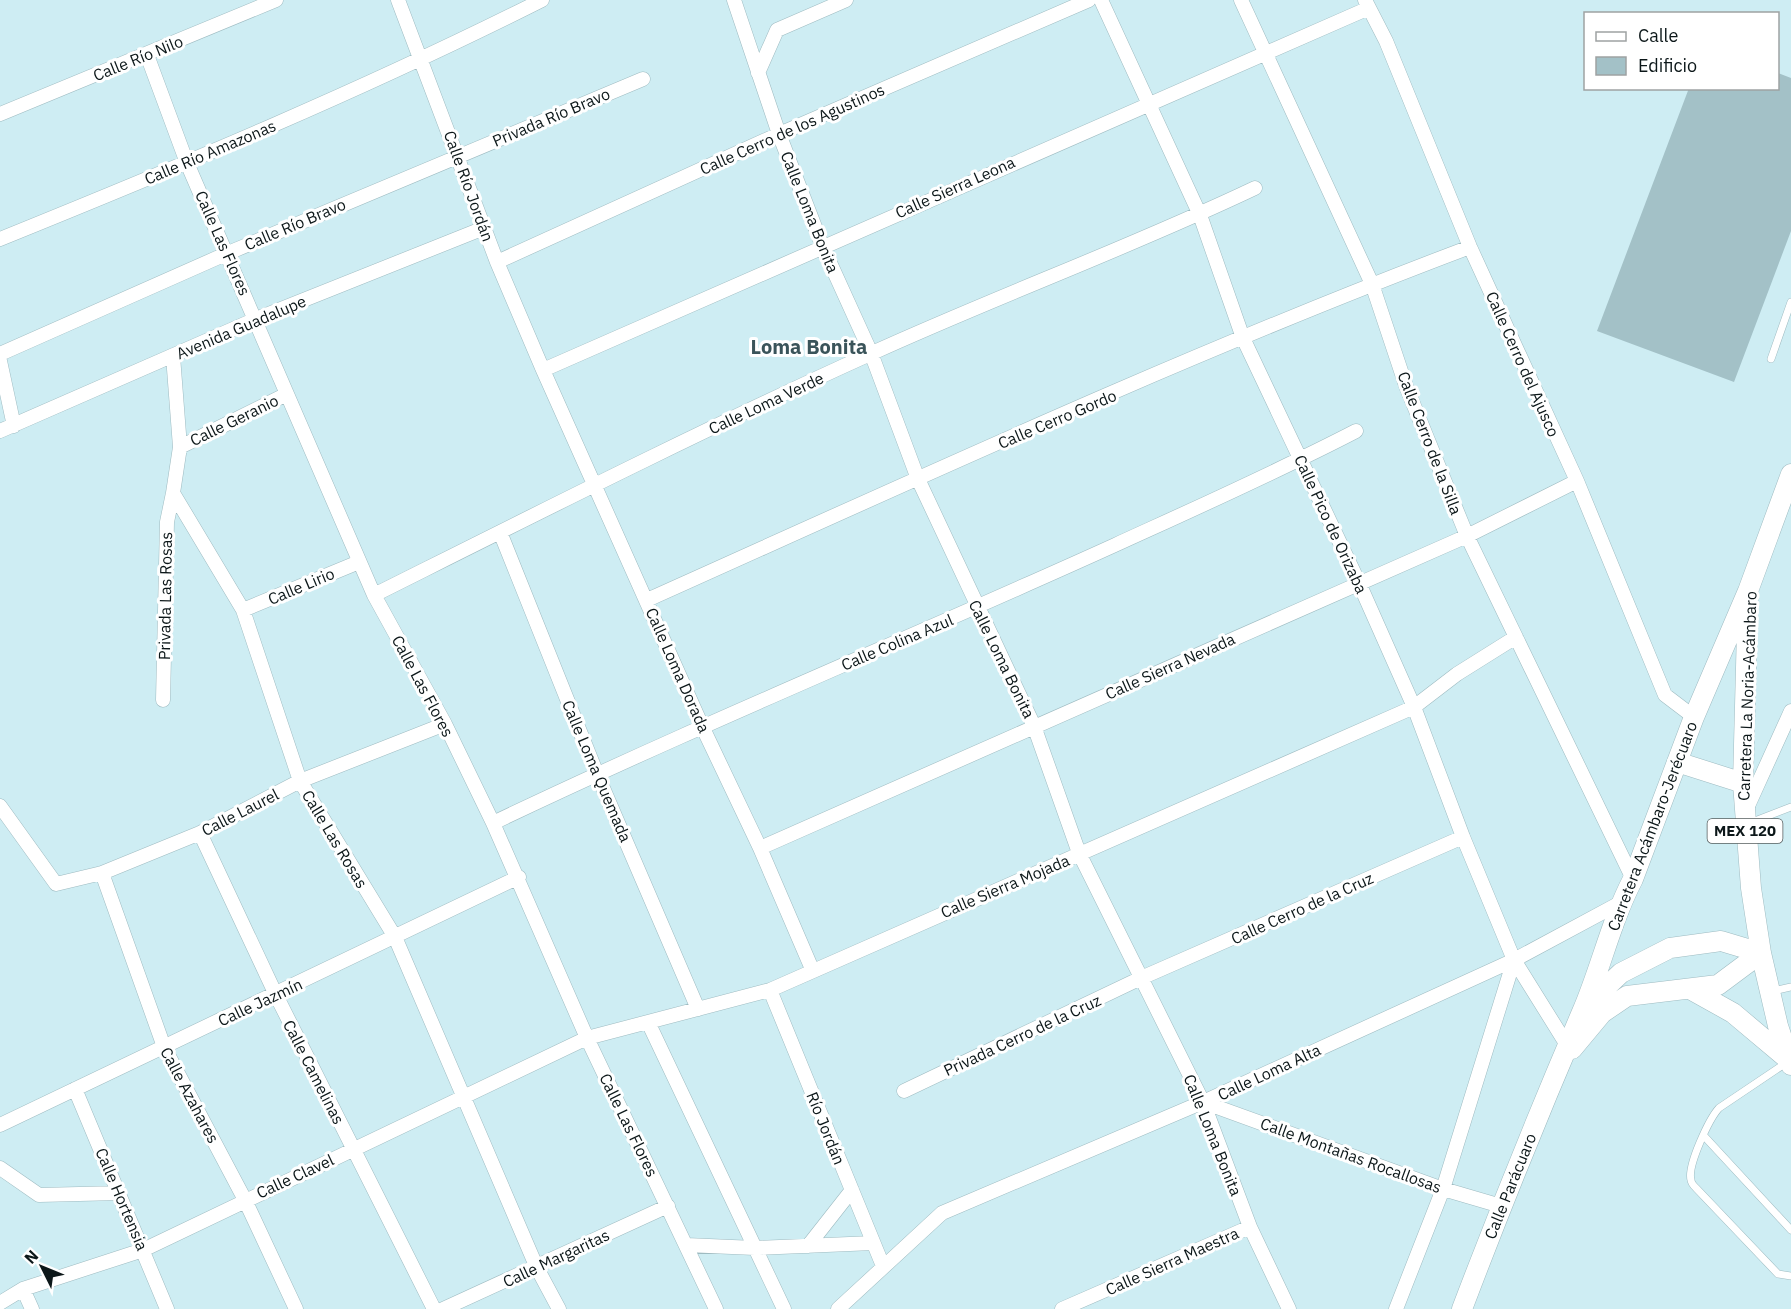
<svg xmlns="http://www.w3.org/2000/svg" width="1791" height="1309" font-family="'IBM Plex Sans',sans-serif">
<rect width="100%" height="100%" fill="#ceedf3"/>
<path fill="#a3c1c7" d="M1778,73l13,5v153l-57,151 -137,-51 92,-243h89z"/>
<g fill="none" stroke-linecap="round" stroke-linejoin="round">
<defs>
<path id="lane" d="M1771,359l20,-57
M1747,824l44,-17
M1773,991l18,-4
M1789,1061l-70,47c-10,11 -32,58 -28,72 0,3 3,6 5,8l82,86 13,2
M1704,1136l87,94"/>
<path id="street" d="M398,0l99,262 46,108 159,356 58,122 52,121
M734,0l45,134 43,111 49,108 47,126 116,247 45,127 124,249 47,125 39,82
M1101,0l99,215 43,123 116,245 55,124 49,130 51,123 53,85
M1241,0l131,284 34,102 61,150 166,343
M1365,0l21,41 84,206 107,234 88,214 29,22
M147,55l40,108 187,432 71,129 48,99 94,215 129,271
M758,73l19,-43 69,-30
M0,114l276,-114
M0,239c183,-74 365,-150 542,-239
M497,262l282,-128 310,-134
M0,354l228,-101 415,-174
M173,356l7,91 -7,46 70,117 57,171 95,156 142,331 22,41
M0,361l14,65
M543,370l826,-362
M0,431l256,-112 228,-91
M180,447l107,-53
M500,532l97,242 101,235
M374,595c164,-82 328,-165 496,-241 127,-58 259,-106 385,-166
M647,600c272,-122 544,-248 823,-353
M243,610l116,-48
M163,700l4,-178 6,-29
M0,806l56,78 46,-11 98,-40 100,-52 145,-57
M1747,808l44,-97
M493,823c205,-98 415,-184 622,-278 81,-37 162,-73 241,-114
M200,833l76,162 158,314
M760,848l707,-312 110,-55
M102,873l62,174 81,153 51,109
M770,990l113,276
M648,1022l136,287
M75,1089l92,220
M904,1091l237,-113 322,-141
M1203,1102l240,87 58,17
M0,1125l519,-248
M0,1168l39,27 80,-2
M686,1245l69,3 118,-5
M808,1246l44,-56
M23,1289l9,20
M0,1303l23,-14 120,-39 444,-212 183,-48 644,-283 43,-33 59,-37
M443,1309l225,-103
M838,1309l104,-96 261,-111 311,-142 106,-57
M1062,1309l188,-82
M1396,1309l47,-120 71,-229"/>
<path id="primary" d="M1791,474l-43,117 -5,192 8,105 10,65 17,73 13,39
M1677,762l66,21
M1690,989l43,24 56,47
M1587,1005l34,-32 49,-25 51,-7 40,12
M1572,1049l30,-36 25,-17 91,-11 43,-32
M1462,1309c38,-100 78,-199 120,-297 19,-44 29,-91 51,-133l61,-162 54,-126"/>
</defs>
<use href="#lane" stroke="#9ebbc1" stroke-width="8"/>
<use href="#street" stroke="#9ebbc1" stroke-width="15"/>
<use href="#primary" stroke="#9ebbc1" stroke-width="21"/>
<use href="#lane" stroke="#fff" stroke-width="7"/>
<use href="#street" stroke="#fff" stroke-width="14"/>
<use href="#primary" stroke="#fff" stroke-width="20"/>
</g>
<g text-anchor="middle" stroke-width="6" stroke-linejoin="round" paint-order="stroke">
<rect fill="#fff" stroke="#555d5e" stroke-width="1.5" x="1707.5" y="819" width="75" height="24" rx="4.5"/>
<g font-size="15" font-weight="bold" fill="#0c1719">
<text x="1745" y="836">MEX 120</text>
</g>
<g font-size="16" fill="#0c1719" stroke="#fff">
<text transform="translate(138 58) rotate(-22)" y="6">Calle Río Nilo</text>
<text transform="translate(551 117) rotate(-23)" y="6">Privada Río Bravo</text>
<text transform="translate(792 129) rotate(-24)" y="6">Calle Cerro de los Agustinos</text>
<text transform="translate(210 152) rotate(-23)" y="6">Calle Río Amazonas</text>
<text transform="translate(469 186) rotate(70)" y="6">Calle Río Jordán</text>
<text transform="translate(955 187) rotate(-24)" y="6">Calle Sierra Leona</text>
<text transform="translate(810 212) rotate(68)" y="6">Calle Loma Bonita</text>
<text transform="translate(295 224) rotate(-23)" y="6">Calle Río Bravo</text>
<text transform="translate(223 243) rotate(66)" y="6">Calle Las Flores</text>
<text transform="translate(241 327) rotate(-23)" y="6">Avenida Guadalupe</text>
<text transform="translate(1523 364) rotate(66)" y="6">Calle Cerro del Ajusco</text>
<text transform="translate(766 403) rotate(-25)" y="6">Calle Loma Verde</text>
<text transform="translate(1057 419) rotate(-23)" y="6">Calle Cerro Gordo</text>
<text transform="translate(234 420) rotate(-26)" y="6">Calle Geranio</text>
<text transform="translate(1430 443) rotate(69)" y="6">Calle Cerro de la Silla</text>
<text transform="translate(1331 524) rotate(65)" y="6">Calle Pico de Orizaba</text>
<text transform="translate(301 586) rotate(-23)" y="6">Calle Lirio</text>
<text transform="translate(165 596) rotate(-89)" y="6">Privada Las Rosas</text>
<text transform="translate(897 642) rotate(-23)" y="6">Calle Colina Azul</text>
<text transform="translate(1002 659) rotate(64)" y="6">Calle Loma Bonita</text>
<text transform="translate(1170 666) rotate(-24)" y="6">Calle Sierra Nevada</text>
<text transform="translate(678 670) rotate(66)" y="6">Calle Loma Dorada</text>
<text transform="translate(423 686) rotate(62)" y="6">Calle Las Flores</text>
<text transform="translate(1747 696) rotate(-88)" y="6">Carretera La Noria-Acámbaro</text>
<text transform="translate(597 771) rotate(67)" y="6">Calle Loma Quemada</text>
<text transform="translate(240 812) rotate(-27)" y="6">Calle Laurel</text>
<text transform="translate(1652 826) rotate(-69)" y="6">Carretera Acámbaro-Jerécuaro</text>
<text transform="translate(335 839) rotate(59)" y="6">Calle Las Rosas</text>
<text transform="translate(1005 886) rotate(-23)" y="6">Calle Sierra Mojada</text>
<text transform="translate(1302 908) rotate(-24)" y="6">Calle Cerro de la Cruz</text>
<text transform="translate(260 1002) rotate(-25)" y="6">Calle Jazmín</text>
<text transform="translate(1022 1035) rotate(-25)" y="6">Privada Cerro de la Cruz</text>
<text transform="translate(314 1072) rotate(63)" y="6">Calle Camelinas</text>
<text transform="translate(1269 1072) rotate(-25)" y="6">Calle Loma Alta</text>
<text transform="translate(190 1095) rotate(62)" y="6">Calle Azahares</text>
<text transform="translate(629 1125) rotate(64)" y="6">Calle Las Flores</text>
<text transform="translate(826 1128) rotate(68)" y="6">Río Jordán</text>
<text transform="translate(1213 1135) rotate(68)" y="6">Calle Loma Bonita</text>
<text transform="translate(1351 1155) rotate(20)" y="6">Calle Montañas Rocallosas</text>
<text transform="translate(295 1176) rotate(-25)" y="6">Calle Clavel</text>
<text transform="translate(1510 1186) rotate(-68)" y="6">Calle Parácuaro</text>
<text transform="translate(122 1199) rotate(67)" y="6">Calle Hortensia</text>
<text transform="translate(556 1258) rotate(-25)" y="6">Calle Margaritas</text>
<text transform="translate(1172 1261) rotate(-24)" y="6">Calle Sierra Maestra</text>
</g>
<g font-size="20" font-weight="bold" fill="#3a545a" stroke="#fff">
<text x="809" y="354">Loma Bonita</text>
</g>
</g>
<rect x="1584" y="12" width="195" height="78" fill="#ffffff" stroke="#9ea2a3" stroke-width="1.5"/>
<rect x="1596" y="32" width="30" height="9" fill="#ffffff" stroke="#9ea2a3" stroke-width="1.5"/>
<text x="1638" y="42" font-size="18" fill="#0c1719">Calle</text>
<rect x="1596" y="57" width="30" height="18" fill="#a3c1c7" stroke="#9ea2a3" stroke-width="1.5"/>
<text x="1638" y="72" font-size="18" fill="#0c1719">Edificio</text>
<g transform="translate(42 1267) rotate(313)" stroke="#ffffff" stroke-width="4.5" paint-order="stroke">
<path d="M0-4.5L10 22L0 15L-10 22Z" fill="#0c1719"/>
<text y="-9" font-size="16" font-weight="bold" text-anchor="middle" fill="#0c1719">N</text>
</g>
</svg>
